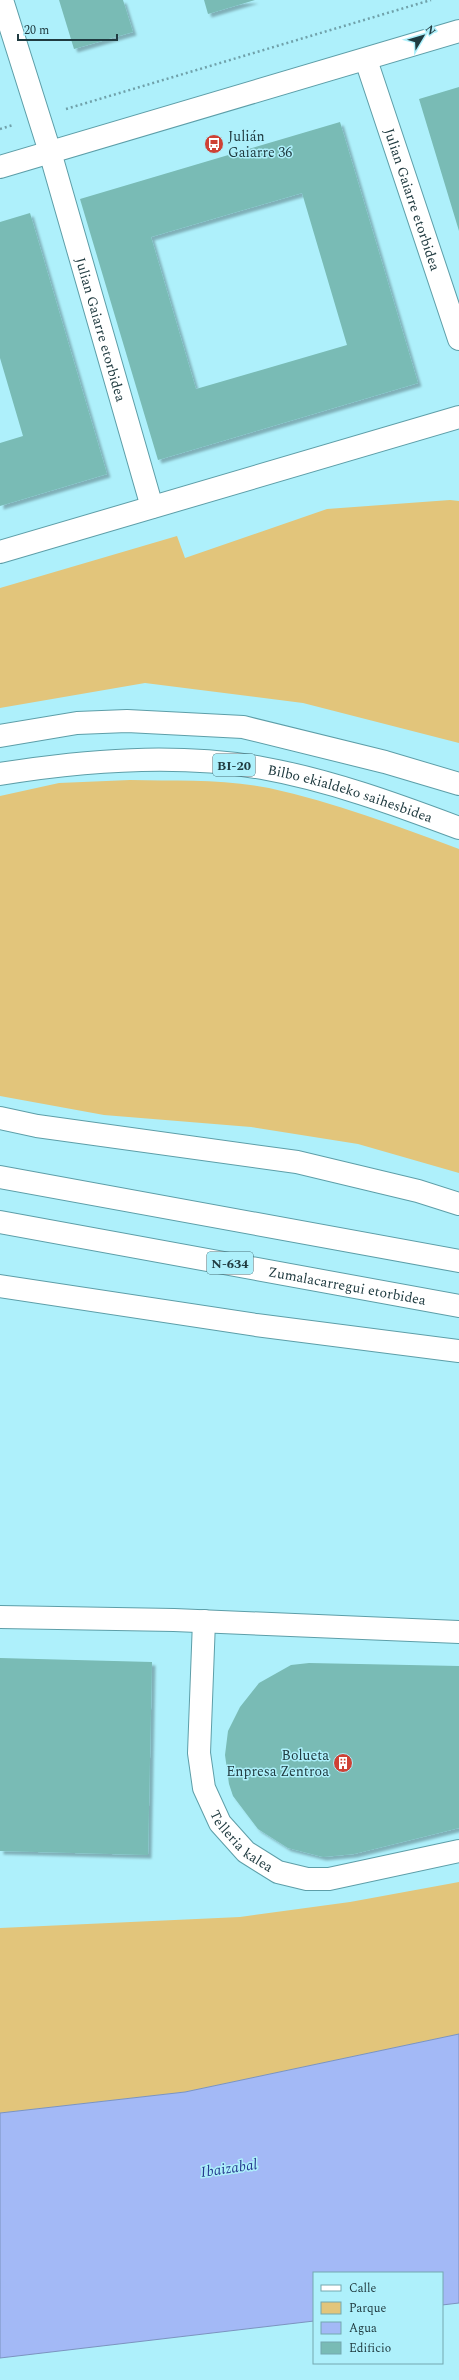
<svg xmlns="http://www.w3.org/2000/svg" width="459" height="2380" font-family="Spectral,serif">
<defs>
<filter id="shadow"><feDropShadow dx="3.5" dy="3.5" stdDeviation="1" flood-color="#0004"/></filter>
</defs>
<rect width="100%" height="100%" fill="#aef0fb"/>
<path fill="#e2c57b" d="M450,500l9,1v242l-156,-40 -158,-20 -145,25v-120l177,-52 8,22 142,-49z
M130,780c46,1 94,-1 139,8 65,14 128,38 190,61v324l-101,-29 -107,-17 -147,-12 -104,-19v-300l59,-13z
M459,1882v152l-274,58 -185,21v-185l240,-11 110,-15z"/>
<path fill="#a3b9f6" stroke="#7c93bf" d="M459,2034v269l-17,2v-32h-128v48l-314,37v-245l185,-21z"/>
<path fill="#79bbb5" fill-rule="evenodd" filter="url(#shadow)" d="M59,0h64l10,32 -59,17z
M204,0h51l-47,14z
M459,87v144l-40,-132z
M340,122l78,261 -260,77 -78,-261zM302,193l45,152 -151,44 -45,-152z
M30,213l77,261 -107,32v-63l23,-7 -23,-78v-136z
M0,1658l152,4 -4,193 -148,-4z
M309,1663l150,3v162l-105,26 -31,3 -35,-9 -30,-19 -25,-33 -4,-12 -4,-29 3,-24 12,-24 19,-24 32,-18z"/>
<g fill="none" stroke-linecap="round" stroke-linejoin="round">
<defs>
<g id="street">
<path id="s1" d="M2,0l48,152 102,355"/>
<path id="s2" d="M366,60l93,279"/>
<path d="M0,167l459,-136"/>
<path d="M0,552l459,-135"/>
<path d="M0,1617l174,3 285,12"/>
<path id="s3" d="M204,1621l-5,132 5,35 16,35 26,29 32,20 29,7h22l130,-28"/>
</g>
<g id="primary">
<path d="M0,736l77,-13 50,-2 116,6 142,35 74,22"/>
<path id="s4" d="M0,774c86,-14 176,-21 262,-6 67,12 133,36 197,60"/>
</g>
<g id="highway">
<path d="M0,1118l37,8 260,36 121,29 41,13"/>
<path d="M0,1177l459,84"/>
<path id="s5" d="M0,1222l459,84"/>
<path d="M0,1286l256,39 203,26"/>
</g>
</defs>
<use href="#street" stroke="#5d9ea8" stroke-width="24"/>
<use href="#primary" stroke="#5d9ea8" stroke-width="24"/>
<use href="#highway" stroke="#5d9ea8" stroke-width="24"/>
<path stroke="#70a1aa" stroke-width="2.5" stroke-dasharray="2 3" stroke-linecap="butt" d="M66,109l365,-109
M0,129l13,-4"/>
<use href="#street" stroke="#fff" stroke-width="22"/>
<use href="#primary" stroke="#fff" stroke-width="22"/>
<use href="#highway" stroke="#fff" stroke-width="22"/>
</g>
<defs>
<symbol id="bus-disc" viewBox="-11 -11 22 22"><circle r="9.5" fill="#ce4135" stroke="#aef0fb"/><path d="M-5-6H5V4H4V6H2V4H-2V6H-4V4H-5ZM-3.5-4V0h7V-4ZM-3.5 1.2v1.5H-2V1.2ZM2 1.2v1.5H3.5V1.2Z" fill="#fff"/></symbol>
<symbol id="building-disc" viewBox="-11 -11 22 22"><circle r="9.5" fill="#ce4135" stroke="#aef0fb"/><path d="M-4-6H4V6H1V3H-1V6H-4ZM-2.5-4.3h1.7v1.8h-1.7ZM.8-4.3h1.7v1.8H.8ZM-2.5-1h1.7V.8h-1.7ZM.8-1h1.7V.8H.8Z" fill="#fff"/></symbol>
</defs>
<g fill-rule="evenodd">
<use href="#bus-disc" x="203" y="133" width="22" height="22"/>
<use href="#building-disc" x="332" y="1752" width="22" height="22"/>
</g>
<g text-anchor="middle" stroke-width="3" stroke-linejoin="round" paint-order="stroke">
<g fill="#aef0fb" stroke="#4b7178" stroke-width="1">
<rect x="213" y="754" width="42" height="22" rx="3"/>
<rect x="207" y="1252" width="46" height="22" rx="3"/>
</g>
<g font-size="13" font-weight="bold" fill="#203b40">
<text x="234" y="770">BI-20</text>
<text x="230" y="1268">N-634</text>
</g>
<g font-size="14" fill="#203b40" stroke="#aef0fb" text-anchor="start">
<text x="228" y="141">Julián<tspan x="228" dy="16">Gaiarre 36</tspan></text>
<text x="329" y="1760" text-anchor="end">Bolueta<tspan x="329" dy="16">Enpresa Zentroa</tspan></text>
</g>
<g font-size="14" fill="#203b40" stroke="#aef0fb">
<text dy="5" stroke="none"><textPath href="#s2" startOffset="147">Julian Gaiarre etorbidea</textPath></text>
<text dy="5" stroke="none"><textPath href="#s1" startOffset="344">Julian Gaiarre etorbidea</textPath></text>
<text dy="5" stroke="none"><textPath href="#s4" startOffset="355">Bilbo ekialdeko saihesbidea</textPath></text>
<text dy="5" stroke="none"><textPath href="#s5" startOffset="353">Zumalacarregui etorbidea</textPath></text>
<text dy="5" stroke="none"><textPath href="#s3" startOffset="234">Telleria kalea</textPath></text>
</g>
<g font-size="15" font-style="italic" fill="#263a8f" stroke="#aef0fb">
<text transform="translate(229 2168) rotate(-8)" y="5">Ibaizabal</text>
</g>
</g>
<rect x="313" y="2272" width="130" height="92" fill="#aef0fb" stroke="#75a8b0"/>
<rect x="321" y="2285" width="20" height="6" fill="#ffffff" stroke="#75a8b0"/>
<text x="349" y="2292" font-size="12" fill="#203b40">Calle</text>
<rect x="321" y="2302" width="20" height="12" fill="#e2c57b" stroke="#75a8b0"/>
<text x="349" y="2312" font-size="12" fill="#203b40">Parque</text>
<rect x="321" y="2322" width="20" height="12" fill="#a3b9f6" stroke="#75a8b0"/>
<text x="349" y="2332" font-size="12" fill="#203b40">Agua</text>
<rect x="321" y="2342" width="20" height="12" fill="#79bbb5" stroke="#75a8b0"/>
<text x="349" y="2352" font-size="12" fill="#203b40">Edificio</text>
<g transform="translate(423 36) rotate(52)" stroke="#aef0fb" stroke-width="3" paint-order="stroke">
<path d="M0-3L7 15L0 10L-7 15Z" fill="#203b40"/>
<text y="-6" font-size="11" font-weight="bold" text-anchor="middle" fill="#203b40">N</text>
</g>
<path d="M18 34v6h99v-6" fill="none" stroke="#203b40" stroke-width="2"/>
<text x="24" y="34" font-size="12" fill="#203b40" stroke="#aef0fb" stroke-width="3" paint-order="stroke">20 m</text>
</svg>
